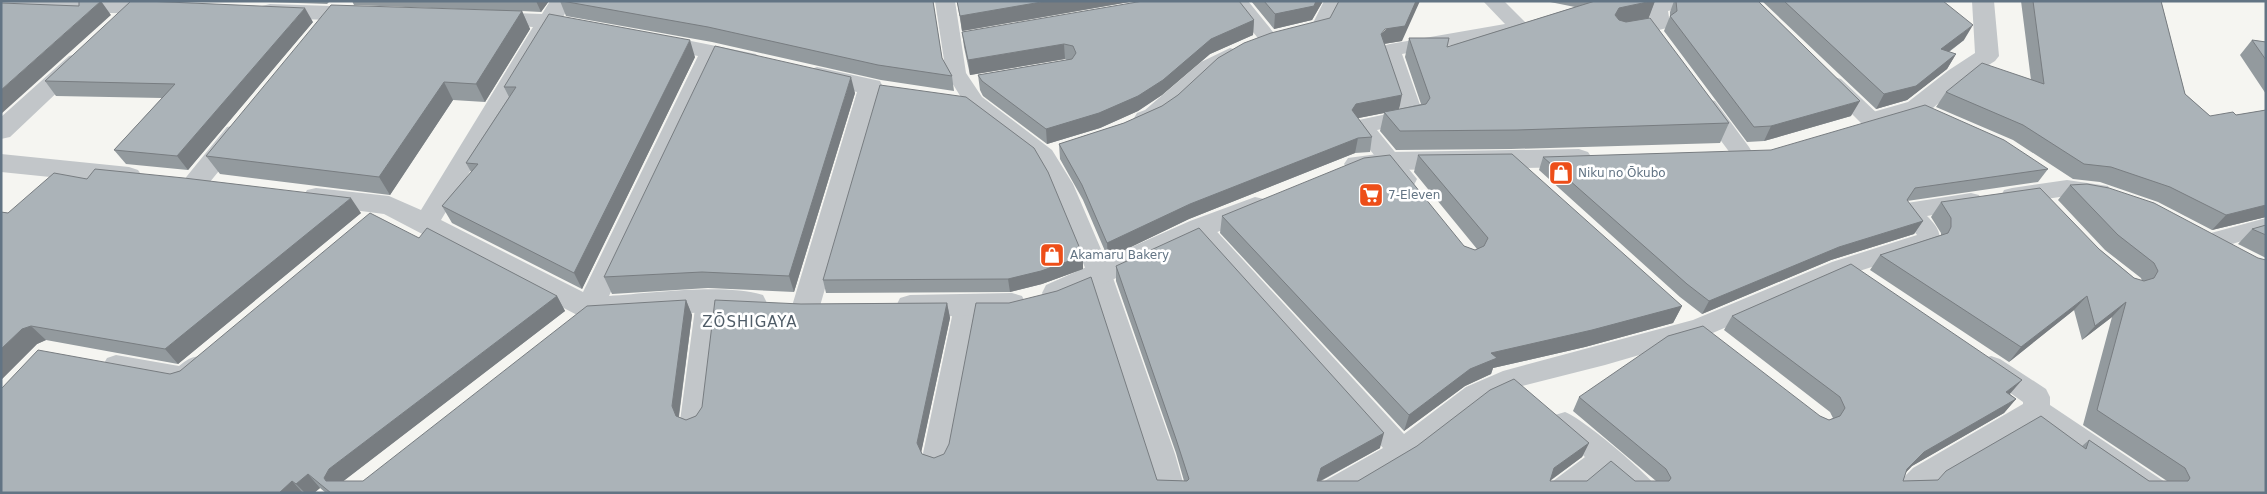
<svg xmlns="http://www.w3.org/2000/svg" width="2267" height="494" font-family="'DejaVu Sans',sans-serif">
<rect width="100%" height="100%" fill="#f5f5f1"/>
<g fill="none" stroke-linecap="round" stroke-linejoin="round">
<path fill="#c2c6c9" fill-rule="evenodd" d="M935,1h20l11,72 16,24 70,53 21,34 39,91 63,179 11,39h-28l-11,-39 -59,-179 -37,-91 -15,-24 -69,-53 -21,-34z
M1228,1h20l30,37 -3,4 -7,2 -7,-2z
M1324,1h20l-17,30 -30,7 -7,-2 -3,-4 3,-4 23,-5z
M1483,1h21l26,26 -3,4 -7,2 -118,21 22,62 -3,5 -44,9 40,49 -3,6 -8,2 -8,-2 -47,-59 3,-5 47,-10 -21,-61 3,-4 7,-2 115,-20z
M1658,1h38l-3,4 -25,6 2,13 -3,4 -41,10 -7,-2 -3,-4 3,-4 31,-7 -2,-14 3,-4z
M1230,48l7,2 3,4 -3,4 -22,14 -54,48 -16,5 -8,-2 -3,-5 3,-5 8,-3 56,-48z
M1834,77l7,2 39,37 3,5 -3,5 -8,2 -8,-2 -37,-37 -3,-5 3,-5z
M1707,99l8,2 34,46 3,5 -3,5 -8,2 -8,-2 -34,-46 -3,-5 3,-5z
M2067,180l41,6 3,6 -3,6 -8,2 -33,-4 -55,8 -8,-2 -3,-6 3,-6 8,-2z
M1971,193l8,2 3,6 -3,6 -52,9c8,8 17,18 10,30l-87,28 -142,61 -103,30 -87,22 -34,16 -72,56 -58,34h-39l4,-9 64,-36 -195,-220 4,-6 8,-2 8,2 196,212 62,-47 37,-16 190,-51 139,-58 85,-27 -17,-22 7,-10z
M2266,218v16l-58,17 -8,-3 -4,-6 4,-6z
M708,292l9,2 3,7 -14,120 -4,8 -9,3 -9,-3 -4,-8 16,-120 3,-7z
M966,298l9,2 3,7 -28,151 -4,8 -10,4 -10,-4 -4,-8 32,-151 3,-7z
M116,355l63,11c10,-8 16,-12 28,-8l4,7c-6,11 -15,19 -27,22l-77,-15 -4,-7 4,-7z
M1991,356l9,3 46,30 4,8v8l118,79 4,9h-37l-100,-69 -102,60 -8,9h-32l4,-9 16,-16 110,-64v-2l-41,-29 -4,-7 4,-7z
M1565,412c17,6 88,65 96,81h-34l-23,-20 -24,20h-35l4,-9 36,-27 -30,-26 -3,-8 3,-8z"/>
<path fill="#c2c6c9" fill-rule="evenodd" d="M1,1h168l4,1 3,5 -3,5 -8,2 -164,-3z
M550,1h22l-9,16 26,5 3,5 -3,5 -8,2 -26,-5 -114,191 142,72 115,-236 -50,-10 -4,-5 4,-5 8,-2 100,20 4,5 -4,5 -8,2 -29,-5 -110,235c42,-3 115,-13 154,-1l4,8 -4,8 -10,3 -45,-2 -119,7 -10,-3 -195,-102 -77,-10 -4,-7 4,-7 9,-2 73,8 32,14 112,-183 -51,-3 -3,-5 3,-5 8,-2 52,2z
M1972,1h22l5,55 -4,5 -30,19 -39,34 -44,12 -9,-2 -3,-6 3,-6 35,-10 41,-32 26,-17z
M270,4l92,3 8,2 3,5 -3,5 -8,2 -92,-3 -8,-2 -3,-5 3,-5z
M77,54l8,2 4,5 -4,5 -75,71 -9,2v-22l68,-61z
M817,67l63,14 3,6 -63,219 -4,8 -10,3 -10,-3 -4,-8 65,-214 -48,-12 -4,-5 4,-5z
M236,125l9,2 4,6 -4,6 -40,49 -9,3 -9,-3 -4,-6 4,-6 40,-49z
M1579,149l9,3 4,6 -4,6 -9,3 -187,3 -35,3 -9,-3 -4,-6 4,-6 44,-6z
M1,154l128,13 9,3 4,6 -4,6 -9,3 -128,-13z
M1255,197l9,2 4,7 -4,7 -54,22 -144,66 -10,3 -10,-3 -4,-8 4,-8 144,-64z
M1012,293l10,3 4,8 -4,8 -10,3 -102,2 -10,-3 -4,-8 4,-8 10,-3z"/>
</g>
<path fill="#939a9e" d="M243,1h87l-3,3z
M352,1h197l-8,11 -19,-1 8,18 -45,73 -32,-2 -63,95 -170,-21 -14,-18 278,-146 -130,-5z
M560,1h373l9,57 10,18 2,15 -73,-11 -169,-38 -146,-26z
M957,1h178l-173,30z
M1251,1h72l-11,19 -38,9z
M1545,1h110l-7,17 81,105 -9,20 -209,6 -115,1 -16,-19 4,-18 -26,5 14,19 -2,15 -15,1 -166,66 -81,39 -25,-58 -23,-41 -1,-15 65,-21 38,-17 168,-88 72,23 -18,3 15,65 22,-5 -16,-47 4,-19 38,9 128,-40z
M1674,1h84l93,115 -87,25 -17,1 -83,-111 6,-15v-4z
M1762,1h181l21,39 -15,12 7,2 -9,15 -40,31 -31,9z
M2021,1h140l24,93 25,22 26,-1 30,-5v107l-54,13 -54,-28 -58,-20 -27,-3 -60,-39 -77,-33 10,-15 85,-12z
M1254,20l-1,15 -43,19 -48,41 -24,16 -38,17 -53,16 -64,-48 -3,-6 -2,-15 89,-15 -2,-1 -95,16 -6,-28 -2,-15z
M313,22l-125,148 -62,-6 -12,-14 48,-52 -106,-2 -11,-15z
M2252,40l14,2v52l-26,-39z
M695,57l-113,232 -130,-66 -10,-17 29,-34 -5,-9 43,-66 -5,-10z
M855,93l-61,199 -86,-4 -96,6 -8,-17z
M1418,155l264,151 -9,17 -88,24 -92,21 -2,6 -26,12 -61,45 -184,-198 2,-17 242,30 11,4 2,-1 -63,-77z
M1543,157l505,12 -10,13 -131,19 16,20 -9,13 -83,26 -129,54 -22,-17 -141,-127z
M87,179l274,34 -183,151 -132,-24 -9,4 -36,36v-168l7,1z
M2070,185l84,18 112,290h-1940l-6,-5 -6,5h-313l169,-119 10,-3 239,-133 138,58 8,15 -222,170h20l323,-181 6,15 -13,102 7,3 10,-4 105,-112 146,-1 3,15 -29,134 1,2 12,4 223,22 27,1 -8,-28 -60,-172v-15l264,182 -59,33h37l231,-38 -7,14 -32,24h106l-83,-70 6,-14 241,19 9,4 4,-2 -3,-6 -106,-82 8,-14 278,78 6,5 -12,14 -92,53 -6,6 -3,9 35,-1 144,-34 7,-6 60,41h18l-84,-56 29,-108 -30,23 -8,-30 -65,52 -139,-92 10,-15 61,-20v-2l-10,-16 10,-15 158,47 35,29 8,3 -1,-3 -36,-28 -47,-50z
M2266,225v33l-28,-14 14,-15z
M1083,256v13l-41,15 -32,8 -184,1 -3,-13z"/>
<path fill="#787d81" d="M101,1l10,14 -110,99v-24z
M536,1h13l-8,11z
M1047,1h88l-173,30 -2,-15z
M1316,1h7l-11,19 -38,9 1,-15z
M1416,1h4l-18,40 -19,3 -2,-10z
M1652,1h3l-7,19 -35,7 2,-12 4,-7z
M305,8l8,14 -125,148 -11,-14z
M522,11l8,18 -45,73 -9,-18z
M1254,20l-1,15 -43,19 -48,41 -24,16 -38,17 -53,16 -1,-15 165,-90z
M1973,25l-9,15 -32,24 9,-15z
M690,40l5,17 -113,232 -8,-16z
M1064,44l1,15 -95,16 -2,-15z
M1956,54l-9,15 -40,31 -31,9 8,-15z
M851,77l4,16 -61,199 -5,-16z
M444,82l9,18 -63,95 -11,-18z
M1402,95l-3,15 -45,9 -2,-9 4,-6z
M1860,101l-9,15 -87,25 7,-15z
M1358,138l-3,15 -166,66 -81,39 -1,-15 83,-39z
M351,198l10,15 -183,151 -13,-15z
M2266,205v12l-54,13 14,-15z
M1923,221l-9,13 -83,26 -129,54 7,-13 130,-54z
M1083,256v13l-41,15 -32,8 -2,-13z
M557,296l8,15 -224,172 -15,-2 -2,-3 5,-9z
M2087,296l-13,14 -65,52 12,-15z
M686,300l6,15 -14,106 -6,-15z
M2126,302l-14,15 -30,23 13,-14z
M947,303l3,15 -30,140 -3,-15z
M1682,306l-9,17 -88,24 -92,21 -2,6 -26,12 -61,45 5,-16 82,-62z
M31,326l15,14 -9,4 -36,36v-31l21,-20z
M2022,380l-13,15 -3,-3z
M2016,399l-12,14 -92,53 -16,17 11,-14 17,-17z
M1384,433l-4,15 -62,34 -1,-1 4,-13z
M1589,443l-7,14 -34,25 6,-14z
M308,474l12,14 -6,5h-9l-9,-9z
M292,481l11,12h-24z"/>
<path fill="#abb3b8" stroke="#787d81" d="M79,1h22l-100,89v-87l78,3z
M131,1h14l160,7 -128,148 -63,-6 61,-66 -130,-3z
M562,1h371l9,57 10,18 -74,-11 -170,-38z
M957,1h90l-87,15z
M1143,1h96l15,19 -43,19 -48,41 -25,16 -39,17 -53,16 -64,-48 -4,-6 94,-16 4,-6 -3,-7 -9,-2 -96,16 -6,-28z
M1264,1h52l-2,5 -39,8z
M1339,1h77l-11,25 -20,3 -4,5 21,61 -46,9 -4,6 20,27 -14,1 -168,66 -83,39 -25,-58 -23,-41 65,-21 38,-17 16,-11 40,-37 26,-15 27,-10 59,-15z
M1595,1h57l-33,7 -4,7 4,5 7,2 24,-4 79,105 -212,7 -117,1 -16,-19 42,-8 4,-6 -21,-60h40l-2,9z
M1676,1h82l102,100 -89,25 -17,1 -84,-111 7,-5z
M1784,1h159l30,24 -32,24 15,5 -40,32 -32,8z
M2033,1h128l24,93 25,22 23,-4 3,3 30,-5v95l-40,10 -56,-28 -59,-20 -27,-3 -61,-39 -77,-33 36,-29 62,21z
M331,5l191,6 -46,73 -32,-2 -65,95 -173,-21z
M549,14l141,26 -116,233 -132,-67 36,-42 -12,-1 50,-76h-12z
M2252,40l14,2v18z
M715,46l136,31 -62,199 -87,-4 -98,5z
M880,85l86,12 68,51 14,24 35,84 -42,15 -33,8 -185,1z
M1925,105l79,35 44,29 -133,19 -8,12 16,21 -84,26 -130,54 -22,-17 -144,-127 228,-7z
M1512,154l170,152 -90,24 -101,23 6,5 -27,11 -61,46 -187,-199 142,-58 26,-3 74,91 11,4 9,-4 4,-8 -70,-83z
M95,169l89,9 167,20 -186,151 -134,-23 -9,3 -21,20v-137l7,1 46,-40 33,6z
M2087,184l22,4 45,15 104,55 8,2v233h-1935l-23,-19 -12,10 -4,-3 -13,12h-278v-104l37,-39 132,24 10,-3 190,-158 49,25 8,-10 130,68 -228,173 -5,9 2,3h37l224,-175 99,-6 -14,106 4,10 10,4 10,-4 6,-9 13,-107 86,4 146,-1 -30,140 5,11 12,4 10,-4 5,-10 27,-141h33l48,-12 34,-14 66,203 30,1 2,-2 -13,-40 -60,-173 83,-38 185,205 -63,35 -4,13h41l59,-35 73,-56 24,-11 75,64 -35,25 -4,13h37l24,-20 24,20h34l2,-3 -5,-9 -87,-72 89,-61 35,-10 117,90 9,4 11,-4 5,-8 -5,-11 -108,-81 119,-52 171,116 -16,12 10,7 -92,53 -17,17 -4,12 35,-1 8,-9 95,-55 45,33 3,-9 60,41h39l2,-3 -5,-10 -88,-58 29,-108 -31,24 -8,-30 -66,51 -141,-92 68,-22 3,-6v-9l-10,-16 99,-14 59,61 35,29 10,3 10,-3 4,-7 -4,-8 -36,-28 -48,-50z
M2266,225v10l-14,-6z"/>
<defs>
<symbol id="shop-square" viewBox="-11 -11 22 22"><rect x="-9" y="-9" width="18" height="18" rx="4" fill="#ed4e19" stroke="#fff"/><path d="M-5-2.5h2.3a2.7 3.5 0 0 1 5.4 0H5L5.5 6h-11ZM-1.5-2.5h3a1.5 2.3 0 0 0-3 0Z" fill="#fff"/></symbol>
<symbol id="supermarket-square" viewBox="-11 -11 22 22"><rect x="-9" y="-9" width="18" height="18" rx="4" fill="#ed4e19" stroke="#fff"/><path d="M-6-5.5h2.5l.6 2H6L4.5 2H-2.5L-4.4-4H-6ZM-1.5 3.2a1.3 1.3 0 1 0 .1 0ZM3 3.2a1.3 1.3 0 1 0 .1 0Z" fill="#fff"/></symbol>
</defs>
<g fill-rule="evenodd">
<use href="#shop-square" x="1547" y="159" width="28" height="28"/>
<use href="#supermarket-square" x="1357" y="181" width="28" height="28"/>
<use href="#shop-square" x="1038" y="241" width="28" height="28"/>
</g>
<g text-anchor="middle" stroke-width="5" stroke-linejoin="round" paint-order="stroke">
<g font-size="12" fill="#627484" stroke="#fff" text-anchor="start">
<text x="1578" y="177">Niku no Ōkubo</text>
<text x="1388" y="199">7-Eleven</text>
<text x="1070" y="259">Akamaru Bakery</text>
</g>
<g font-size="15" letter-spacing="1" fill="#505d68" stroke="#fff">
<text x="750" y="327">ZŌSHIGAYA</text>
</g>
</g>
<rect width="2267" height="494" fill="none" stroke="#627484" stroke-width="5"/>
</svg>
